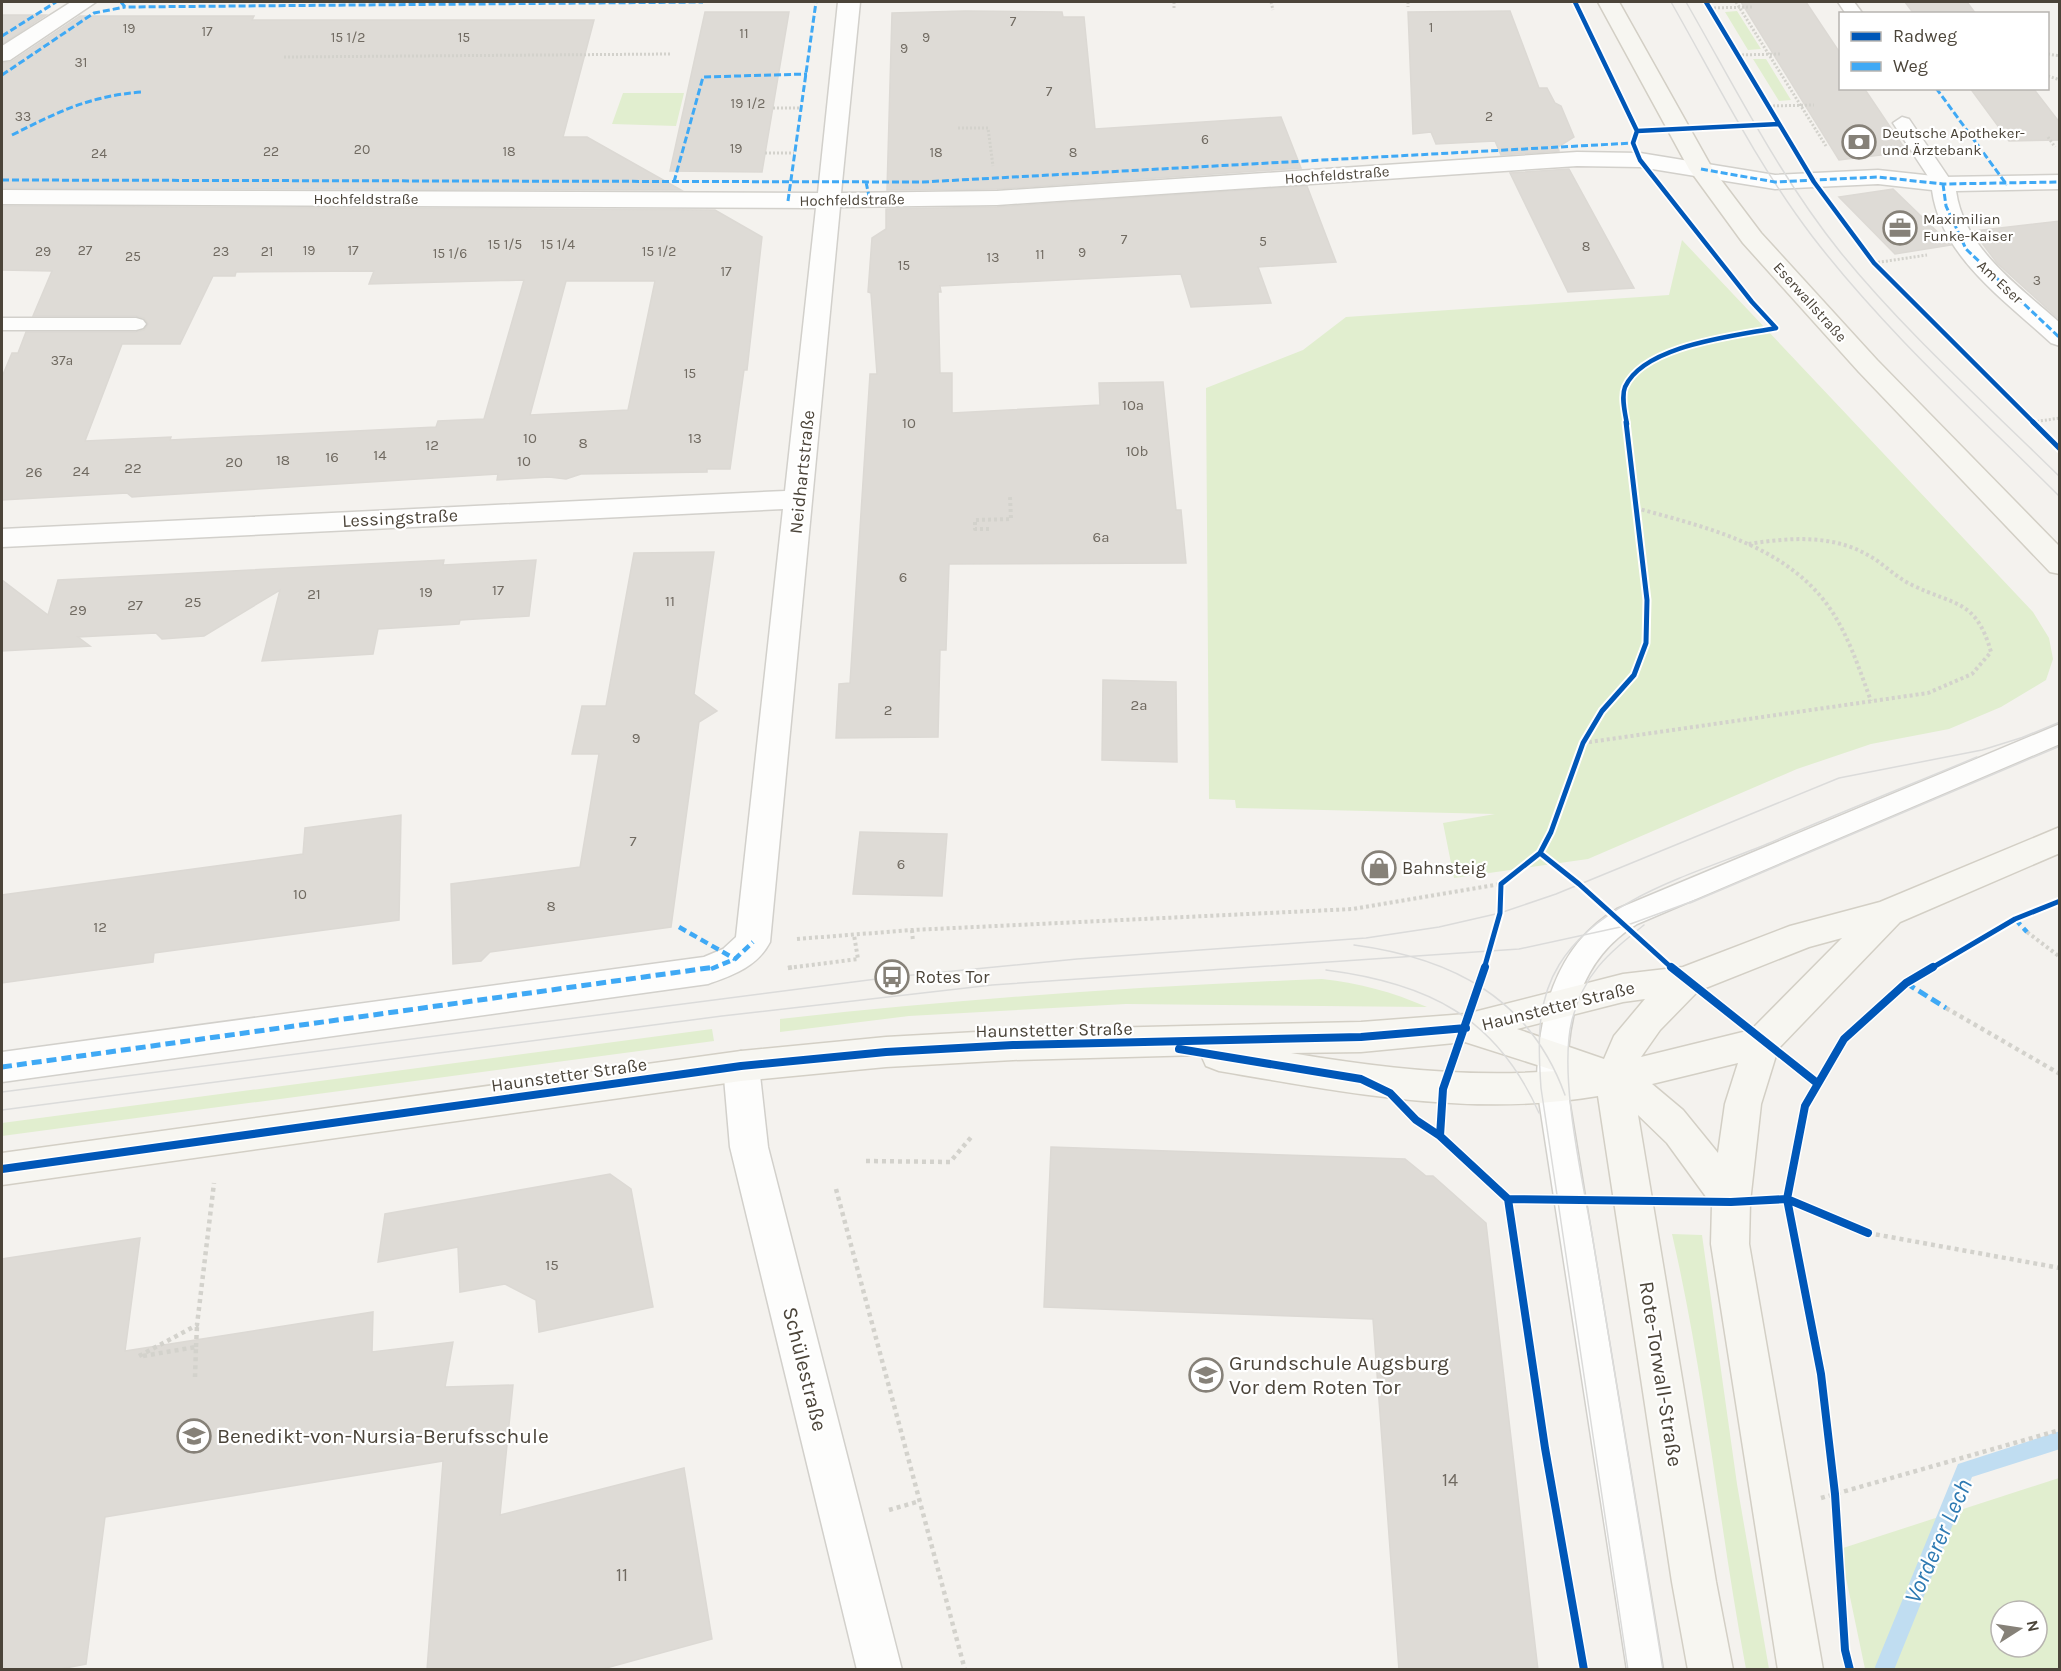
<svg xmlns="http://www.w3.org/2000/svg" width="2061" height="1671" font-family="Karla,sans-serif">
<rect width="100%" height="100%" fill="#f4f2ee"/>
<path fill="#e1eecf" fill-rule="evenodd" d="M1737,11l24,38 -13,1 -23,-38z
M1753,59h13l25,41 -12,1z
M623,93h61l-8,33 -64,-2z
M1682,240l351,372 16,26 4,21 -7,21 -45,27 -52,22 -78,15 -74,25 -209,90 -134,19 -11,-55 52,-9 -259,-6 -1,-8 -26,-1 -3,-411 97,-38 43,-33 323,-22z
M1322,979c38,4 70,13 105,28l-301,-3 -217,12 -129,16v-13c180,-20 361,-33 542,-40z
M712,1029l2,12 -712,95v-13z
M1672,1234l30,1 35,249 32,185h-23c-27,-144 -41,-292 -74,-435z
M2059,1478v191h-194l-25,-120zM2001,1611h36v36h-36z"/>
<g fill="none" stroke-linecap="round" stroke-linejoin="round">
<path fill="#c0ddf1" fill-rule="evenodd" d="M2060,1431v18l-88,28 -78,193h-18l-1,-3 83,-203z"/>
</g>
<path fill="#dedbd6" stroke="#dcd9d4" stroke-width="1.5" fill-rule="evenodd" d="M1741,2h65l34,51v35h24l43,64 -68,8z
M1905,2h62l9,12h-62z
M965,11l97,1 1,5h21l11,112 186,-12 20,51 -304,21 -110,1 5,-177z
M1510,11l29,77h8l8,15 6,3 13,31 -16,10 1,4 -58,4 -6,-14 -59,3 -5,-12 -18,2 -5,-122z
M705,12h84l-27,160 -92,-1z
M2,15h44l-44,29z
M80,16h174l-2,4h342l-31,117h24l94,53 -679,-2v-125l9,-1z
M1970,88h63l27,35v17l-51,1z
M1569,169l65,119 -66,4 -58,-119z
M1307,186l29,76 -78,5 13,36 -80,4 -10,-33 -241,12 1,6h-3l2,81h12v40l148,-8 -1,-22 64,-1 13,128h5l5,53 -237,1 -3,86h-6l-2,87 -102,1 3,-54 11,-1 20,-309h7l-6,-81 -3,-1 4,-54 14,-9v-20l111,-2z
M1893,189l58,56 -56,9 -56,-57z
M2,206l713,4 47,27 -15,133h-3l-14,99h-23v3l-126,2 -15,5 -17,-2 -52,3 1,-6 -352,22 -14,1 -5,-4 -125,7v-123l10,-24h6l8,-21h110l8,-2 4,-6 -4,-6 -8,-2h-103l19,-45 -50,-1zM374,271l-5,13 155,-4 -40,139 -46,2 -2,6 -266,13 1,-3 -86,4 37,-97h58l33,-68h22l1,-4zM566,281h89l-27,129 -98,5z
M2060,221v99l-63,-57 -24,-32z
M714,552l-20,142 23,17 -18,11 -28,205 -181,25 -9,9 -28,3 -2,-80 129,-17 19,-113h-27l10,-48h24l28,-153z
M444,560l-1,5 93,-5 -7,56 -69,4 -1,4 -81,5 -5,25 -111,7 18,-71 -76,46 -42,3 -6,-6 -78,4 12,9 -88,5v-71l46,35 10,-35z
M1103,680l73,2 1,80 -75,-2z
M401,815l-2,105 -245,33 -1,9 -151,21v-88l301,-41 2,-26z
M860,832l87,2 -5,62 -89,-2z
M1051,1147l354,12 21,17h7l53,47 52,447h-139l-26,-351 -329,-12z
M610,1174l21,15 22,118 -114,25 -3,-32 -31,-16 -45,8 -2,-45 -80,15 7,-48z
M140,1238l-15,113 248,-39 -1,40 81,-10 -8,45 68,-2 -13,130 184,-47 28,171 -113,31h-172l16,-209 -338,56 -19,147 -31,6h-53v-411z"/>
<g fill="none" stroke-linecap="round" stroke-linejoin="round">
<defs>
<path id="lane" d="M1838,2h16l9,12h-17z
M1902,117l7,2 44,65 -3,4h-14l-3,-4 -40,-61z
M2,318h134l7,2 3,4 -3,4 -7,2h-134z
M2060,724v20l-423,180c-59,36 -71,99 -70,163l96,583h-36l-90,-583c0,-68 17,-141 80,-178z"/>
<path id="street" d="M71,2h25l-86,58 -8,1v-15z
M838,2h22l-19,191 156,-2 580,-39 63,1 135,22 103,-5 65,7 117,-2v14l-104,2c8,58 63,95 104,132v23l-9,-3c-46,-43 -110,-86 -119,-153l-54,-6 -103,5 -135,-22 -63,-1 -580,39 -157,2 -70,735c-13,25 -37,33 -62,42l-706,98v-30l702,-95 19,-8 13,-12 47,-428 -781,38v-18l783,-38 31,-283 -814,-4v-14l816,3z
M741,1051l13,5 5,10 9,81 134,523h-45l-127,-523 -7,-81 5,-10z"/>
<path id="secondary" d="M1598,2h21l93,166 49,65 116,127 183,187v27l-10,-2 -191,-200 -116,-129 -54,-74z
M2060,827v26l-160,69 -122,127 -17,55 -11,98 -1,42 74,426h-45l-67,-426 1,-39 -45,-62 -29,-28 78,467 17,88h-45l-16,-88 -74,-486c-127,22 -254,-4 -379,-25l-13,-5 -5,-11 -188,5 -127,7 -145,14 -739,104v-32l739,-102 145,-14 127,-7 348,-8 105,-8 157,-40 60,-7 107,-41 90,-24zM1842,938l-91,92 -110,27 19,-27 38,-39 111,-44zM1645,999l-31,37 -10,23 -87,-30 106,-27zM1465,1042l91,29c-89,7 -176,-3 -265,-18l70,-1zM1738,1063l-13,41 -7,49 -35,-43 -31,-26z"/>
</defs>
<use href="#lane" stroke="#d2d0cb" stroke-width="3"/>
<use href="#street" stroke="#d2d0cb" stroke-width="3"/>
<use href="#secondary" stroke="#d3cfc5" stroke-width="3"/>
<path stroke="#d3d2cc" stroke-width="3" stroke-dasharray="2 2" stroke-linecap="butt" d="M1174,2v8
M1271,2l2,8
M1408,2v5
M1736,2l90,144
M1710,8l42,-1
M2048,54l12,2
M1738,55l42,-1
M284,57l388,-3
M2048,76l12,4
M1769,106l45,-1
M773,108h26
M958,128h30l5,38
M2048,137l7,10
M765,153h29
M1874,263l53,-8
M2033,422l27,-4"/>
<path stroke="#d3d2cc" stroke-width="4" stroke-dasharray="3 3" stroke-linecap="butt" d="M1636,508c72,20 154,38 197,105 17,27 27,58 38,88
M989,529h-14v-9l36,-1 -1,-22
M1583,743l345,-50 44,-19 19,-22c-15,-53 -36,-46 -79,-67 -17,-8 -30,-23 -46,-31 -36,-20 -79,-16 -118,-10
M912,930l1,12
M2027,932l33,25
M797,939l115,-9 441,-21 148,-25
M788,968l70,-9 -4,-24"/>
<path stroke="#d3d2cc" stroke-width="4.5" stroke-dasharray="4 4" stroke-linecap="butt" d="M788,968l5,-1
M1946,1008l114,66
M866,1161l84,1 23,-27
M836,1189l129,481
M1868,1233l192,35
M196,1347l1,-21
M139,1356l58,-31 17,-142
M143,1356l53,-9 -1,30
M1821,1498l239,-68
M889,1510l31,-9"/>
<use href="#lane" fill="#fdfdfc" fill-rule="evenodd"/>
<use href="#street" fill="#fdfdfc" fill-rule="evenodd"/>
<use href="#secondary" fill="#f7f6f1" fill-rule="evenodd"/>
<path stroke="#dbdbda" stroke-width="1.5" d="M1671,2c45,79 86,162 141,234 73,95 163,176 248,261
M1686,2c49,85 93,174 155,251 66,81 145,151 219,224
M2021,738l39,-16
M1690,903l370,-157
M1644,925c-36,29 -60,48 -72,95 -14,56 11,161 21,220 23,143 47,287 70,430
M1354,945c98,13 176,53 211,150
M1326,970c101,13 170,46 213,143
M2,1092l890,-115 185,-18 289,-21 73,-11 61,-14 56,-19 283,-116 143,-28 45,-14
M2,1110l720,-94 270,-31 527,-36 106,-23 71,-26
M1628,1670l-87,-582c-3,-42 -5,-86 18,-123 40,-67 141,-93 208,-121 70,-30 140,-58 210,-87"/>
<path stroke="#3fa9f5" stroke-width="3" stroke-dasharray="7 3" stroke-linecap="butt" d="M121,2l4,5 578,-5
M2,36l54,-34
M2,75l92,-62 31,-6
M1936,88l71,97
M12,135c46,-23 77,-39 130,-43
M1701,169l74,13 103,-5 65,7 117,-2
M2,180l921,2 710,-39
M674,182l29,-105 104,-3
M866,182l4,19
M1943,184l3,22 20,43 94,89
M788,201l28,-199"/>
<path stroke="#3fa9f5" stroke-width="4.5" stroke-dasharray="8 4.5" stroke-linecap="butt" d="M2015,919l12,13
M679,927l56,32
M711,969l24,-10 18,-17"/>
<path stroke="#3fa9f5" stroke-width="5" stroke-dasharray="10 5" stroke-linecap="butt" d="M1906,983l40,25
M2,1067l713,-100"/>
<defs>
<path id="cycleway-far2" d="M1575,2l62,129 -4,12 7,17 112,142 24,26
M1706,2l108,180 60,81 161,161
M1637,131l142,-7
M1627,424c-2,-11 -6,-27 -2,-37 19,-42 110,-51 151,-59"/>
<path id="cycleway-far1" d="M2033,422l27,27
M1540,853l39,31 94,85
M1484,969l16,-56 1,-29 39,-31 11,-21 32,-89 19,-32 32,-36 12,-32 1,-43 -21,-178
M1930,969l85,-50 45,-18"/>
<path id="cycleway" d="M1485,967l-42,122 -3,47 68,63 37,249 39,222
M1671,967l146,116
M1179,1049l182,30 29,14 26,27 24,16
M2,1169l739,-103 145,-14 127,-7 348,-8 105,-9
M1508,1199l223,3 56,-3 81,34
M1850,1670l-5,-20 -10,-156 -14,-120 -34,-175 18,-93 39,-67 62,-56 27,-16"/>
</defs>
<use href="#cycleway-far2" stroke="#fff" stroke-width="8"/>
<use href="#cycleway-far1" stroke="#fff" stroke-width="9"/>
<use href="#cycleway" stroke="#fff" stroke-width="11"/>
<use href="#cycleway-far2" stroke="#0057b8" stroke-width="4.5"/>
<use href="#cycleway-far1" stroke="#0057b8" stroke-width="5"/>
<use href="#cycleway" stroke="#0057b8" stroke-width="8"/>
</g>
<defs>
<symbol id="bank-ring" viewBox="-11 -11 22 22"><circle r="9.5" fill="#fff" stroke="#868178" stroke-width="1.5"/><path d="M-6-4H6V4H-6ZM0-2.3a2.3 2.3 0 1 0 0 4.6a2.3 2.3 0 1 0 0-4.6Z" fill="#868178"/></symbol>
<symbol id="office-ring" viewBox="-11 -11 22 22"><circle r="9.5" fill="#fff" stroke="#868178" stroke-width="1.5"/><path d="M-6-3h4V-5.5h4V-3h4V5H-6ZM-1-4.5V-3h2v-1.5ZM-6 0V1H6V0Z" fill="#868178"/></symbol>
<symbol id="shop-ring" viewBox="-11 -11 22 22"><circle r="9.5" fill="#fff" stroke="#868178" stroke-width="1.5"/><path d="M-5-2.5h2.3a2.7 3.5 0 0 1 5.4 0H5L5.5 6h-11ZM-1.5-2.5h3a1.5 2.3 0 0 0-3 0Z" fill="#868178"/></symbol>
<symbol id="bus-ring" viewBox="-11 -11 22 22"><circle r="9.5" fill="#fff" stroke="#868178" stroke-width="1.5"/><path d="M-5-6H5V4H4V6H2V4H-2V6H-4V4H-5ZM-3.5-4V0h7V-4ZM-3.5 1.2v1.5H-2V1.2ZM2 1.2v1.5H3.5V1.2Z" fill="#868178"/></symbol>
<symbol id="school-ring" viewBox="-11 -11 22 22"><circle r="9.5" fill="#fff" stroke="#868178" stroke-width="1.5"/><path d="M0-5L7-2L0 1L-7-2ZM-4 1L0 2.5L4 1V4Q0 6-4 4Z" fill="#868178"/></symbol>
</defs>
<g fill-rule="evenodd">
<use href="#bank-ring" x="1840" y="123" width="38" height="38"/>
<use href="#office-ring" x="1881" y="209" width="38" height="38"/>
<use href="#shop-ring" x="1360" y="849" width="38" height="38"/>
<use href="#bus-ring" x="873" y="958" width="38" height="38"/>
<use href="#school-ring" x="1187" y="1356" width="38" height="38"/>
<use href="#school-ring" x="175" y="1417" width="38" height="38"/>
</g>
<g text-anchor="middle" stroke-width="4.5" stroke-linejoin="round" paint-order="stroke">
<g font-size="14" fill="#706a61">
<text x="1013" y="26">7</text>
<text x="1431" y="32">1</text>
<text x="129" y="33">19</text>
<text x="207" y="36">17</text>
<text x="744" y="38">11</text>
<text x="348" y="42">15 1/2</text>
<text x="464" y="42">15</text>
<text x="926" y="42">9</text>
<text x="904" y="53">9</text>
<text x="81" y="67">31</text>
<text x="1049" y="96">7</text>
<text x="748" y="108">19 1/2</text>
<text x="23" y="121">33</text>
<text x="1489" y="121">2</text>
<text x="1205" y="144">6</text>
<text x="736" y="153">19</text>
<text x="362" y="154">20</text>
<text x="271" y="156">22</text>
<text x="509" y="156">18</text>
<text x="936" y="157">18</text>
<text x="1073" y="157">8</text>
<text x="99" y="158">24</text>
<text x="1124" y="244">7</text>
<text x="1263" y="246">5</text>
<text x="505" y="249">15 1/5</text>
<text x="558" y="249">15 1/4</text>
<text x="1586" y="251">8</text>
<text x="85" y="255">27</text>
<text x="309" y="255">19</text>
<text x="353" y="255">17</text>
<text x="43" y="256">29</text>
<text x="221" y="256">23</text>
<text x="267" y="256">21</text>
<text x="659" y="256">15 1/2</text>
<text x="1082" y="257">9</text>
<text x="450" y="258">15 1/6</text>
<text x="1040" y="259">11</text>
<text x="133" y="261">25</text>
<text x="993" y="262">13</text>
<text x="904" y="270">15</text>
<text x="726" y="276">17</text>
<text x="2037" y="285">3</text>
<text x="62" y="365">37a</text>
<text x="690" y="378">15</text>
</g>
<g font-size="15" fill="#4b4439" stroke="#fff" text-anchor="start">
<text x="1882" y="138">Deutsche Apotheker-<tspan x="1882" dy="17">und Ärztebank</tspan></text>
<text x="1923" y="224">Maximilian<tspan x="1923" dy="17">Funke-Kaiser</tspan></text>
</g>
<g font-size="15" fill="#4b4439" stroke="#fff">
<text transform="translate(1337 175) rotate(-4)" y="5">Hochfeldstraße</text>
<text x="366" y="204">Hochfeldstraße</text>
<text transform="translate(852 200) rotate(-1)" y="5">Hochfeldstraße</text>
<text transform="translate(2000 282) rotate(43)" y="5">Am Eser</text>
<text transform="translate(1810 302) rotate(48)" y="5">Eserwallstraße</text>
</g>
<g font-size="15" fill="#706a61">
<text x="1133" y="410">10a</text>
<text x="909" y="428">10</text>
<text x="530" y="443">10</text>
<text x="695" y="443">13</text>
<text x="583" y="448">8</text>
<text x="432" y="450">12</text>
<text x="1137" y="456">10b</text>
<text x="380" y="460">14</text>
<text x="332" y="462">16</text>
<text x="283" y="465">18</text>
<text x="524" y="466">10</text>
<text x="234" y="467">20</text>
<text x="133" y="473">22</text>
<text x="81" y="476">24</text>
<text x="34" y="477">26</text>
<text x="1101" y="542">6a</text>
<text x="903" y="582">6</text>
<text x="498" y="595">17</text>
<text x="426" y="597">19</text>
<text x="314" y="599">21</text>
<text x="670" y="606">11</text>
<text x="193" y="607">25</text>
<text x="135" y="610">27</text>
<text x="78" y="615">29</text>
<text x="1139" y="710">2a</text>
<text x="888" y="715">2</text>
<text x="636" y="743">9</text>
<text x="633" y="846">7</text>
<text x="901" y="869">6</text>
<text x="300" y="899">10</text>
<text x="551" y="911">8</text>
<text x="100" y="932">12</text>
<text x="552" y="1270">15</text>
</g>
<g font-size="18" fill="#4b4439" stroke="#fff">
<text transform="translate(802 472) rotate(-84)" y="6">Neidhartstraße</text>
<text transform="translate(400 518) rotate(-3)" y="6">Lessingstraße</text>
<text transform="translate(1558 1006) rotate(-14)" y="6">Haunstetter Straße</text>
<text transform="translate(1054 1030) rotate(-1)" y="6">Haunstetter Straße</text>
<text transform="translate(569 1075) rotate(-8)" y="6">Haunstetter Straße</text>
</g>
<g font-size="18" fill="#4b4439" stroke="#fff" text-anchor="start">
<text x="1402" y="874">Bahnsteig</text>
<text x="915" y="983">Rotes Tor</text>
</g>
<g font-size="18" fill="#706a61">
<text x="1450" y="1486">14</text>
<text x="622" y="1581">11</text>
</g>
<g font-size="21" fill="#4b4439" stroke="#fff" text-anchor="start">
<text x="1229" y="1370">Grundschule Augsburg<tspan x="1229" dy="24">Vor dem Roten Tor</tspan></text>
<text x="217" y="1443">Benedikt-von-Nursia-Berufsschule</text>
</g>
<g font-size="21" fill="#4b4439" stroke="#fff">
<text transform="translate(805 1369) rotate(76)" y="7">Schülestraße</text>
<text transform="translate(1661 1374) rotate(81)" y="7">Rote-Torwall-Straße</text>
</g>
<g font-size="24" font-style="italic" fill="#2e7ab2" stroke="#fff">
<text transform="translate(1938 1541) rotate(-66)" y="8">Vorderer Lech</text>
</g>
</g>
<rect width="2061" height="1671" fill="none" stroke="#4b4439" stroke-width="6"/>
<rect x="1839" y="12" width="210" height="78" fill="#ffffff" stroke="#b7b4b0" stroke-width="1.5"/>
<rect x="1851" y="32" width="30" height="9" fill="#0057b8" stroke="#b7b4b0" stroke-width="1.5"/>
<text x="1893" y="42" font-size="18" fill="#4b4439">Radweg</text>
<rect x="1851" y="62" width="30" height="9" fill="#3fa9f5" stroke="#b7b4b0" stroke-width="1.5"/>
<text x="1893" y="72" font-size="18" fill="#4b4439">Weg</text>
<g transform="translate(2019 1629) rotate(78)"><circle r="28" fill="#ffffff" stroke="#b7b4b0" stroke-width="1.5"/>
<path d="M0-4.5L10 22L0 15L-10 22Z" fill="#868178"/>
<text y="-9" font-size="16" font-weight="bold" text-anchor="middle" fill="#4b4439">N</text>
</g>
</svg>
